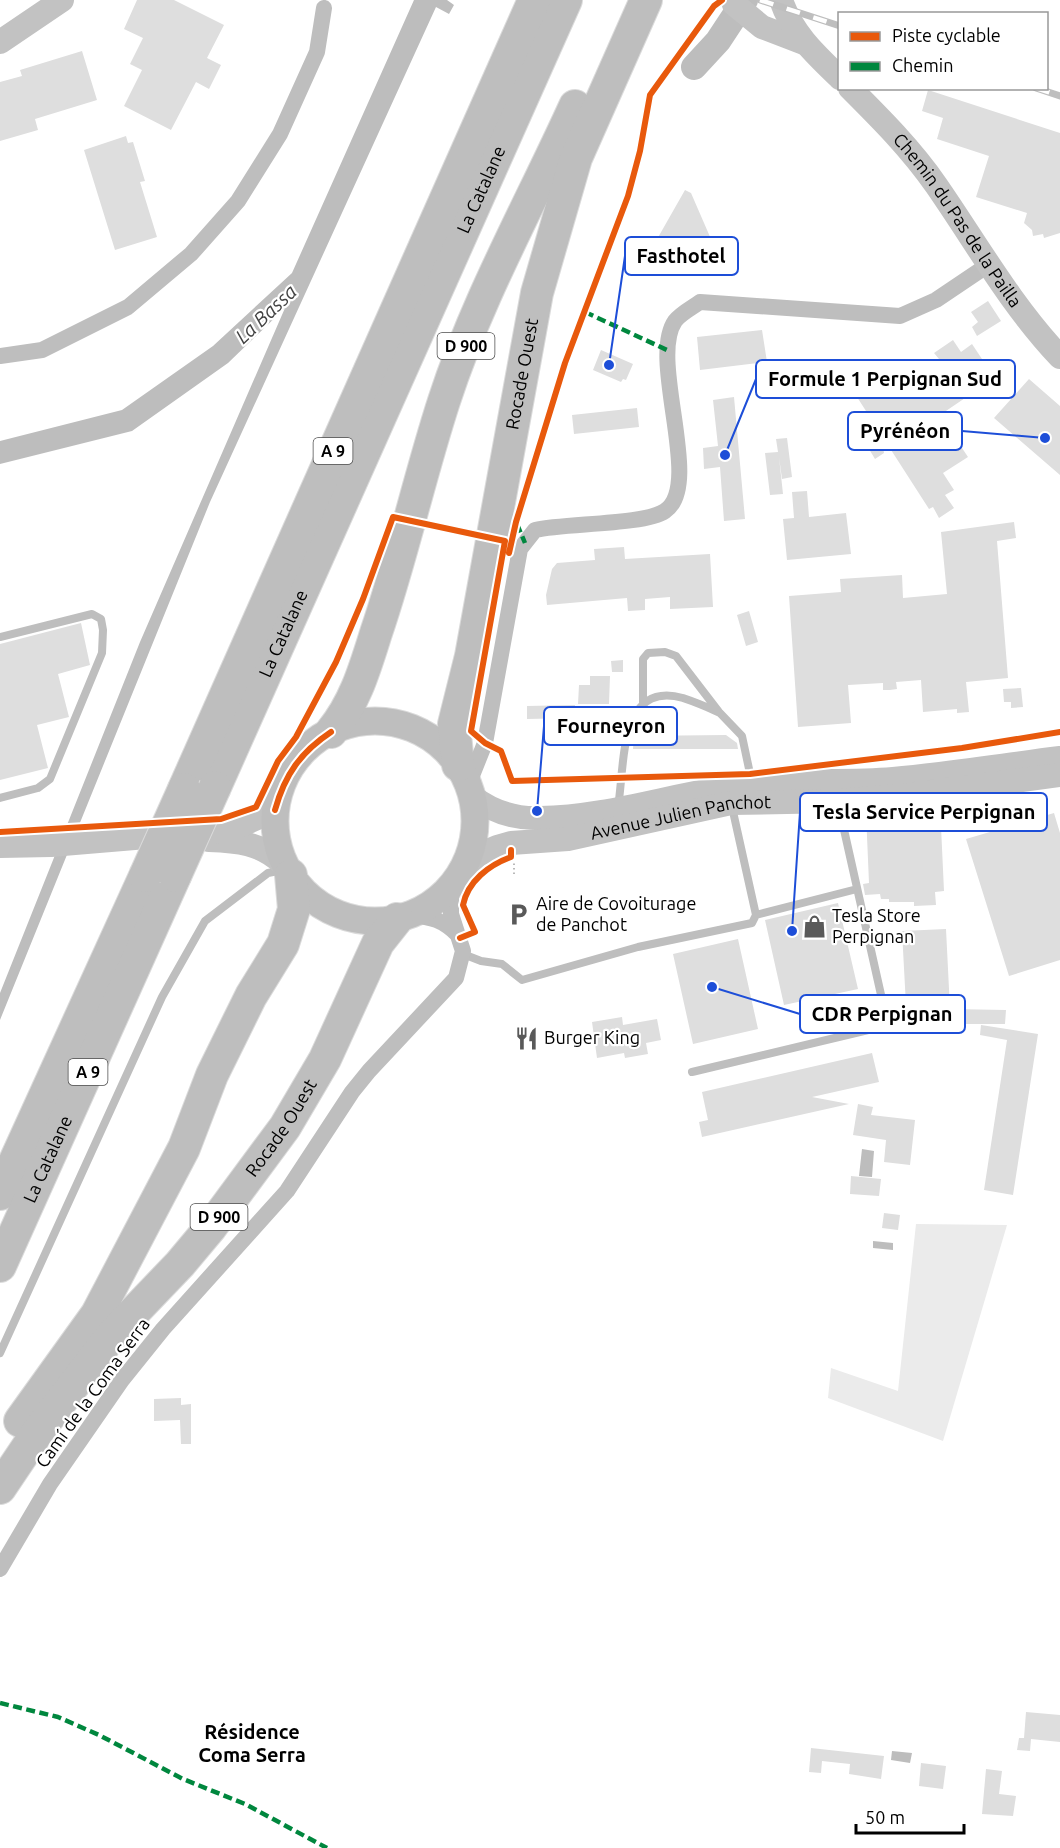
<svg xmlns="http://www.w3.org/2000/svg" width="1060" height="1848" font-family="Ubuntu,sans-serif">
<rect width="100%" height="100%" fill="#fff"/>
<path fill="#ebebeb" d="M916,1224l91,1 -64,216 -115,-43 3,-30 67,23z"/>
<path fill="#bdbdbd" d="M414,0h33l7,5 -5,9 -13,-7 -226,495 -210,518v-27l140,-351 145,-334 -57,55 -96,68 -132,33v-23l122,-31 91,-64 79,-73z
M862,1149l12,2 -2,26 -13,-1z
M873,1241l20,2v7l-20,-2z
M892,1751l20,2 -2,10 -19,-3z"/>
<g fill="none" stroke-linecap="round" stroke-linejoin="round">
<path stroke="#bdbdbd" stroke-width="26" d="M694,67l24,-26 27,-41"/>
</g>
<path fill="#dedede" d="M137,0h37l50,25 -17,33 14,7 -12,24 -13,-7 -25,48 -47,-24 18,-36 -12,-6 13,-26 -19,-9z
M82,51l15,49 -62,19 3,11 -38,11v-59l22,-6 -2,-6z
M928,90l132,43v100l-16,5 -1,-4 -10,2 -1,-6 -8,-7 3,-10 -51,-16 13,-41 -52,-17 6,-21 -21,-7z
M126,136l2,7 5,-1 12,39 -5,1 17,55 -42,13 -31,-100z
M685,190l6,3 23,53 -35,20 -27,-18z
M988,301l13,20 -24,15 -5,-9 6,-5 -7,-10z
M762,330l5,32 -67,8 -3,-33z
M953,340l8,12 11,-8 16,24 -24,16 7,10 -31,21 28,42 -25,16 11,17 -9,5 9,13 -15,10 -6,-11 -4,2 -72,-112 27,-18 9,15 31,-21 -1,-2 16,-12 -5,-6z
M601,350l32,14 -7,16 -3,-1 -2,3 -28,-12z
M1029,379l31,27v69l-66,-57z
M734,397l11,122 -21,2 -4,-54 -16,2 -1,-21 15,-2 -5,-46z
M637,408l2,19 -65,7 -2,-19z
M787,438l5,39 -10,2 -3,-22 4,37 -13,1 -5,-42 13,-1 -2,-13z
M882,441l2,12 -9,6 -6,-10z
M807,491l2,26 37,-4 5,41 -64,6 -4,-41 11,-1 -2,-26z
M1014,522l2,16 -19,3 11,137 -42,4 3,30 -12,1v-4l-34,3 -2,-32 -25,2 1,7 -7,1h-7v-7l-35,2 3,38 -53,4 -9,-131 52,-4 -1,-13 62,-4 1,23 44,-4 -6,-62z
M624,547l1,12 85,-5 3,53 -43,2v-12l-25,2v11l-17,1 -1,-13 -80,7 -1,-10 6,-26 5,-6 38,-3 -1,-11z
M749,611l9,31 -12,4 -9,-31z
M81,623l9,42 -32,9 11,43 -32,8 11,43 -48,12v-136z
M623,660v12h-11l-1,-11z
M590,676h20l-1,28h-31l1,-19h11z
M1021,688l2,19 -12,1v-6h-7l-1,-13z
M575,705l-1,13 -47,1v-13z
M726,735l11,8 1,6h-105l1,-13z
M940,805l4,86 -9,1 1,13 -22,1v-4h-25v-3h-8l-1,-5 -15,1 -2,-11 6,-1 -3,-70z
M1054,813l6,20v127l-51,16 -43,-137z
M838,903l20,86 -74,16 -19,-85z
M946,929l4,80 56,1 -1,14h-98l-5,-93z
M738,939l20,90 -65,15 -20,-90z
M622,1017l1,8 34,-6 4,21 -15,3 2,11 -23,4 -1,-5 -27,5 -5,-36z
M981,1025l57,9 -25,161 -29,-5 23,-150 -27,-5z
M872,1053l7,29 -67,15 37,7 -147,33 -3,-15 9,-2 -6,-28z
M858,1104l15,3 -2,8 44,5 -5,45 -26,-3 2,-22 -33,-5z
M851,1176l30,3 -2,17 -29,-2z
M884,1213l16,2 -2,15 -16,-2z
M181,1398v7l10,-1v40h-10l-1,-24 -26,1v-22z
M1026,1712l34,3v27l-29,-3 -1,12 -13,-1 2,-12h5z
M811,1748l73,8 -3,23 -32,-5 1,-10 -28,-3 -1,12 -12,-1z
M921,1763l25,3 -3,23 -24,-3z
M986,1769l16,2 -3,23 17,2 -3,20 -31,-2z"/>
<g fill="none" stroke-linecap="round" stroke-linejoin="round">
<defs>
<path id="primary" d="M275 821a100 100 0 1 1 200 0a100 100 0 1 1-200 0Z"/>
<g id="highway">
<path d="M331,732c24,-29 34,-64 45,-99 26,-76 43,-155 68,-232 33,-102 87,-198 131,-295"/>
<path id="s3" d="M458,765l-4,-41 17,-68 66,-363 39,-135 70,-158"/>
<path id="s4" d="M215,787l351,-787"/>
<path d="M184,789l350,-789"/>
<path d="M0,1194l145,-318"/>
<path id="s5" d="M0,1266l175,-390"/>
<path d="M20,1421l77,-107 87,-166 28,-73 39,-79 32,-52 11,-35 -3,-34"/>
<path id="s6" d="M0,1488l39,-58 73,-95 68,-71 31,-37 74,-100 40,-68 53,-116 19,-24"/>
</g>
</defs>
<use href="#primary" stroke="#dbdbdb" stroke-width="29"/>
<use href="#highway" stroke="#dbdbdb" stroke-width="34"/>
<path stroke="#b9b9b9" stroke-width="2" stroke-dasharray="1.5 3" stroke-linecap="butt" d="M514,874v-13"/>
<path stroke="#bebebe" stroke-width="8" d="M0,637l92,-23 9,5 2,11 -1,23 -52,126 -12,9 -38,10
M643,702v-43l5,-6 17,-1 11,4 43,56 23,24 10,47
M618,807c7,-41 0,-127 65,-109 12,4 24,9 35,14
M756,915l101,-26
M463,954l18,7 21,3 20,16 116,-33 114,-24 4,-8 -24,-108
M692,1072l193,-46 1,-9 -48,-214
M0,1353l162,-356 43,-76 63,-48 15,-3"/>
<path stroke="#bebebe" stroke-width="16" d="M0,356l42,-6 86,-43 63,-53 47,-53 42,-67 37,-82 7,-44
M469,783l16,-40 35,-194 15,-19c31,-7 109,-5 130,-19 39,-26 -17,-151 10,-190 5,-7 18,-14 25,-19l200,14 36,-16 52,-35
M411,915c21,2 32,5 47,20
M0,1569l50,-85 72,-104 41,-51 124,-138 65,-99 17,-21 87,-93 7,-27 -12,-37v-29"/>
<g stroke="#c2c2c2" stroke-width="24">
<path d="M735,0l-1,4 28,23 42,16"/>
<path d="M781,0c11,33 34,54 59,78"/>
<path d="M0,42l62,-42"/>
<path id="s1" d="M850,88c31,31 61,61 86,97 41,59 74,119 124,172"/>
<path d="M473,797c20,15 42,22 67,21 72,-1 141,-27 212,-34 46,-5 94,-1 141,-5 56,-5 111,-14 167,-21"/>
<path d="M209,840c28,1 52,3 73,23"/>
<path d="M0,846l51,-1 167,-14 19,-4 38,-17"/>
<path id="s2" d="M456,879l22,-24 19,-8 14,-4 57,-4 163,-36 106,-2 71,-6 152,-20"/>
</g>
<use href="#primary" stroke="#bebebe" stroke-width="27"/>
<use href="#highway" stroke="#bebebe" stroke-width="32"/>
<defs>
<path id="rail" d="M760,0l80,26
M1036,88l24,8"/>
</defs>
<use href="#rail" stroke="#bebebe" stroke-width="7"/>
<use href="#rail" stroke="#fff" stroke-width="4.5" stroke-dasharray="14" stroke-linecap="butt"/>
<defs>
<path id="highway-bridge" d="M145,876l39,-87
M175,876l40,-89"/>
</defs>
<use href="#highway-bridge" stroke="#dbdbdb" stroke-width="34" stroke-linecap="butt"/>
<use href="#highway-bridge" stroke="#bebebe" stroke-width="32"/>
<path stroke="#00873e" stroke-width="4.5" stroke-dasharray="9 4.5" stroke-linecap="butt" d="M585,312l82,38
M517,524l8,19
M0,1703l58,14 41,18 84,44 62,25 82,44"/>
<defs>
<path id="cycleway" d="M509,553l7,-31 49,-159 63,-167 12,-45 10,-56 64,-89 8,-6
M275,810c10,-36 26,-58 56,-78
M0,832l221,-13 35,-12 22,-46 18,-24 40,-75 27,-63 30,-82 112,24 -34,190 14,12 16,8 11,30 238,-7 212,-26 98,-16
M460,938l15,-6 -12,-27c5,-24 26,-40 48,-48v-7"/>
</defs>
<use href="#cycleway" stroke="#fff" stroke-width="10"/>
<use href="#cycleway" stroke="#e8590c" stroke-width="6"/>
</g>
<defs>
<symbol id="parking-bare" viewBox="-9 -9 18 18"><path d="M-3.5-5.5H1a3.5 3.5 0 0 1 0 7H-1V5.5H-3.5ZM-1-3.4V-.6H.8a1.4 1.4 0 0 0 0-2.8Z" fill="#595959" stroke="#fff" stroke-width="2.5" paint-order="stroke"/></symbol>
<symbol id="shop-bare" viewBox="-9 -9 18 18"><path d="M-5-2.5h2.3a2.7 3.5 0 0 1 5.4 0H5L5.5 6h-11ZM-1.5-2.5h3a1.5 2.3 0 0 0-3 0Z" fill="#595959" stroke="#fff" stroke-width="2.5" paint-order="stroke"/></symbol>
<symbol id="restaurant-bare" viewBox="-9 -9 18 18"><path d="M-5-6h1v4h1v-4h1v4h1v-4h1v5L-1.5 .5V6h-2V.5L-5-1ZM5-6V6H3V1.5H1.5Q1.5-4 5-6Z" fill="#595959" stroke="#fff" stroke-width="2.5" paint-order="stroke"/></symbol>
</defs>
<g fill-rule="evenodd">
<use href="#parking-bare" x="502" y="898" width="33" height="33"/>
<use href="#shop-bare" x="798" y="910" width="33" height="33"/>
<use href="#restaurant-bare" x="510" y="1022" width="33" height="33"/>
</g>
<g text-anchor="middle" stroke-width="4.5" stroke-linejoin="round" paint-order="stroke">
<g fill="#fff" stroke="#4c4c4c" stroke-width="1.5">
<rect x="437.5" y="333" width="57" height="26" rx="4.5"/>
<rect x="313.5" y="438" width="39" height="26" rx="4.5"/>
<rect x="68.5" y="1059" width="39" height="26" rx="4.5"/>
<rect x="190.5" y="1204" width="57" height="26" rx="4.5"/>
</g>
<g font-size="16" font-weight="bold" fill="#000">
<text x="466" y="352">D 900</text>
<text x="333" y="457">A 9</text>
<text x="88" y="1078">A 9</text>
<text x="219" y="1223">D 900</text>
</g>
<g font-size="18" fill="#000" stroke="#fff">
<text dy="6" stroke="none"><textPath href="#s4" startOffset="654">La Catalane</textPath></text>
<text dy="6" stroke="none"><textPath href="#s1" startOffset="171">Chemin du Pas de la Pailla</textPath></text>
<text dy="6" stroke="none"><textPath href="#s3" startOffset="398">Rocade Ouest</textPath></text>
<text dy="6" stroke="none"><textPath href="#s4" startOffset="168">La Catalane</textPath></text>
<text dy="6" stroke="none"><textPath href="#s2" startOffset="240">Avenue Julien Panchot</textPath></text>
<text dy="6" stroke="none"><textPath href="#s6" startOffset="458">Rocade Ouest</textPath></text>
<text dy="6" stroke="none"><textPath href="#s5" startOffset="117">La Catalane</textPath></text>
<text transform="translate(93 1393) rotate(-54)" y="6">Camí de la Coma Serra</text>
</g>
<g font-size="18" fill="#000" stroke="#fff" text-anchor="start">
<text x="536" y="910">Aire de Covoiturage<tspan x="536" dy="21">de Panchot</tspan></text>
<text x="832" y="922">Tesla Store<tspan x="832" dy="21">Perpignan</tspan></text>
<text x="544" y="1044">Burger King</text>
</g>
<g font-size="20" font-style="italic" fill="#424242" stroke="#fff">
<text transform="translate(266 314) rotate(-43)" y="7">La Bassa</text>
</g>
<g font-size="20" font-weight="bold" fill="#000" stroke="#fff">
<text x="252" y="1739">Résidence<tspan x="252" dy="23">Coma Serra</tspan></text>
</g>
</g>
<path fill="none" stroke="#1d4ed8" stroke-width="2" d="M609 365L625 256M725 455L756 379M1045 438L962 431M537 811L544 726M792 931L800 812M712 987L800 1014"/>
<g fill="#1d4ed8" stroke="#fff" stroke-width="2">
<circle cx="609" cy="365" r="6"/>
<circle cx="725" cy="455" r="6"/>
<circle cx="1045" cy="438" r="6"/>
<circle cx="537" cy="811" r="6"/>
<circle cx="792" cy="931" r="6"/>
<circle cx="712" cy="987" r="6"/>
</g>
<g fill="#fff" stroke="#1d4ed8" stroke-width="2">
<rect x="625" y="237" width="113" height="38" rx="6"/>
<rect x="756" y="360" width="259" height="38" rx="6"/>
<rect x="848" y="412" width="114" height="38" rx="6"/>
<rect x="544" y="707" width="133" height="38" rx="6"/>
<rect x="800" y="793" width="247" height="38" rx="6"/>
<rect x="800" y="995" width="165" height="38" rx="6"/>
</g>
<g font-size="20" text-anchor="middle" font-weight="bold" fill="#000">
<text x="681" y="263">Fasthotel</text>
<text x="885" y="386">Formule 1 Perpignan Sud</text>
<text x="905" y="438">Pyrénéon</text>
<text x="611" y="733">Fourneyron</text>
<text x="924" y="819">Tesla Service Perpignan</text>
<text x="882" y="1021">CDR Perpignan</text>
</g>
<rect x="838" y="12" width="210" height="78" fill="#ffffff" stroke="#999999" stroke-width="1.5"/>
<rect x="850" y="32" width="30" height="9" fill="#e8590c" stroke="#999999" stroke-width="1.5"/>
<text x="892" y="42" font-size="18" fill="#000000">Piste cyclable</text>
<rect x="850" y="62" width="30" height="9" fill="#00873e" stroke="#999999" stroke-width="1.5"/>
<text x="892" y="72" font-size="18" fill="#000000">Chemin</text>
<path d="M856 1824v9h108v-9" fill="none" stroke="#000000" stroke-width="3"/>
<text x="865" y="1824" font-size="18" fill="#000000" stroke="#ffffff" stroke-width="4.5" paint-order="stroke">50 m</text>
</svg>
